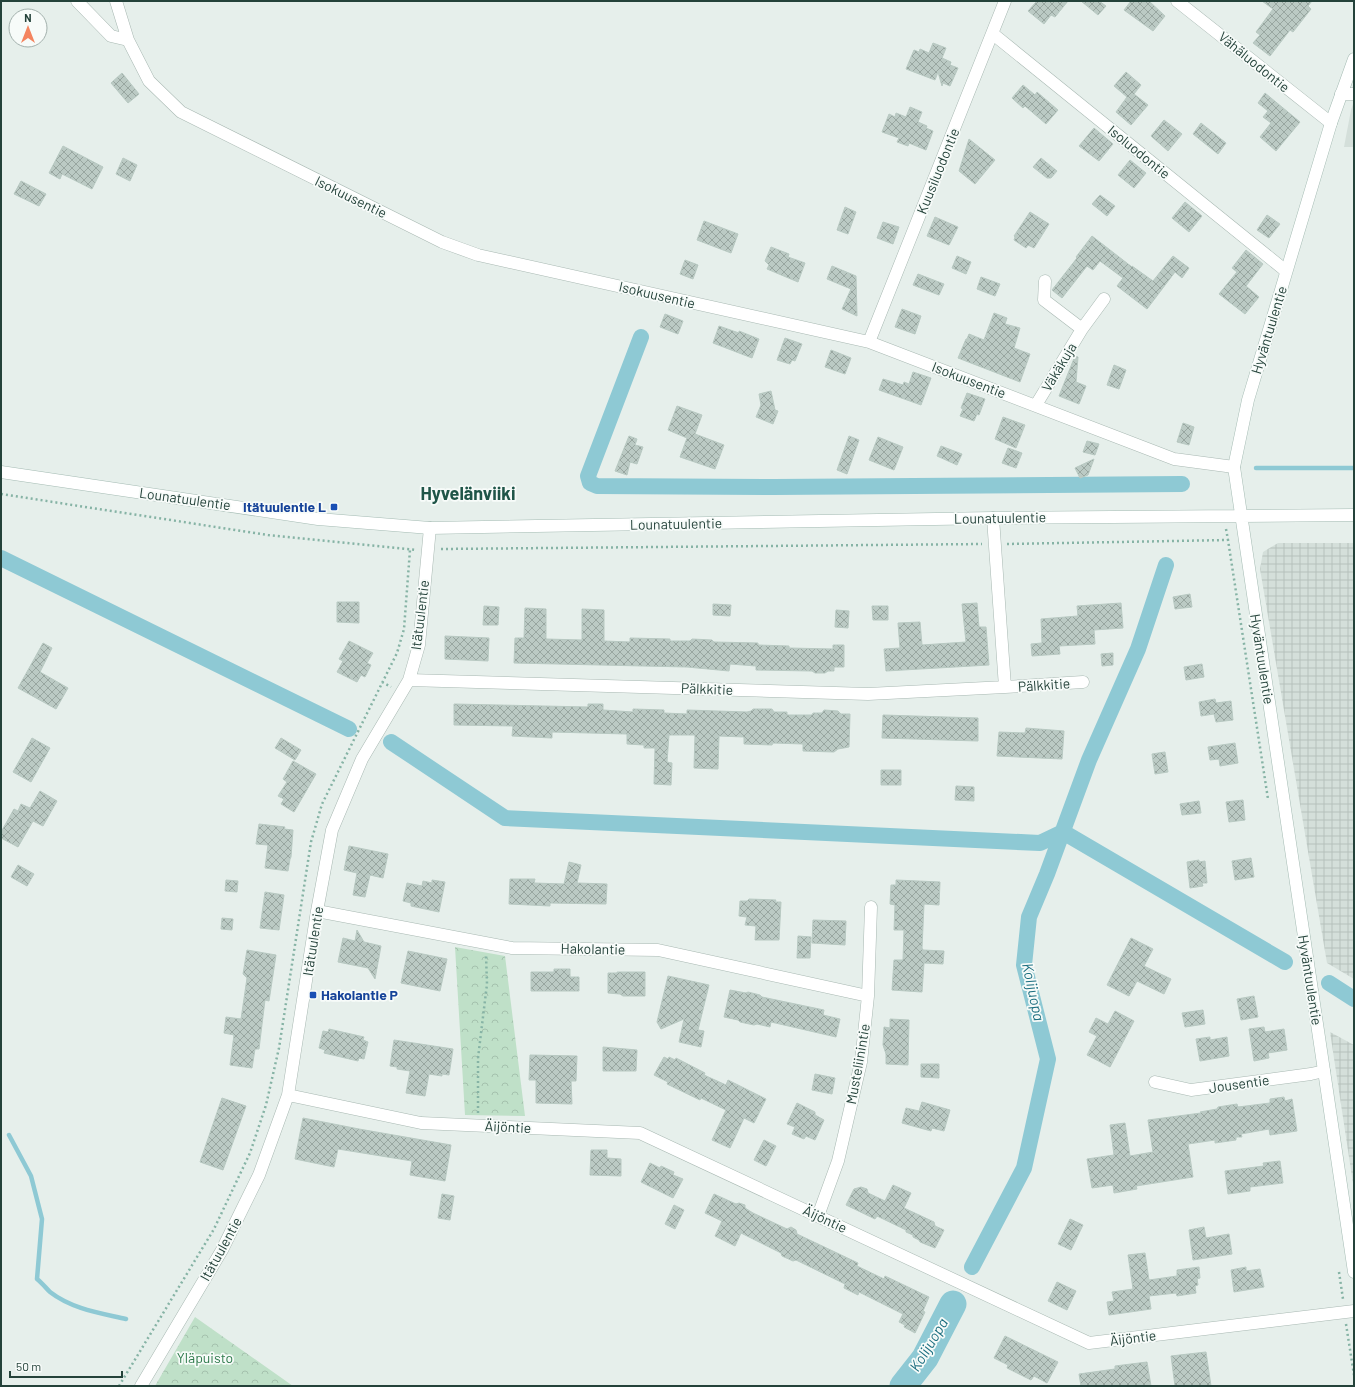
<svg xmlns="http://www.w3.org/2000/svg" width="1355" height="1387" font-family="Barlow,sans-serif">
<defs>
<pattern id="industrial-grid" width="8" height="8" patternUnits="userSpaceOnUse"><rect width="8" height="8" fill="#d4dfda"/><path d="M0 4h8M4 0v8" fill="none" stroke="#b6c1bc"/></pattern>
<pattern id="forest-crowns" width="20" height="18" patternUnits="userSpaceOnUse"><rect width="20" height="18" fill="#bfe0c8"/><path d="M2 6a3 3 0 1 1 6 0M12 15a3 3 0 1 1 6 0" fill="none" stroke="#a4c1ad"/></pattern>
<pattern id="building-cross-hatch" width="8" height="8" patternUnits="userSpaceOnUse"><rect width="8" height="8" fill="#bbcac4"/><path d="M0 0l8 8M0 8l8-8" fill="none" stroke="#98a6a0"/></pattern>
</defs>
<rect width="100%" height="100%" fill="#e6efeb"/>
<path fill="#d4dfda" d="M1354,101v46h-10l7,-37z"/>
<path fill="url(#industrial-grid)" d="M1278,543h76v436l-27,-16 -67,-394 3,-17z
M1330,1032l24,13v145z"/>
<path fill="url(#forest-crowns)" d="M455,947l50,9 20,160 -60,-1z
M195,1317l98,69h-138z"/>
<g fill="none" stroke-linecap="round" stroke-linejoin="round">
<path stroke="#8ec9d4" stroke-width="4.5" d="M1256,468h98
M9,1135l22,41 11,43 -5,60c5,4 9,9 13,13 22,17 50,21 76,27"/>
<path stroke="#8ec9d4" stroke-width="16" d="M641,337l-53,139 2,7 7,3 177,1 408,-3
M1,558l348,171
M391,742l114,76 535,25 23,-11 222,130
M1329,983l25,16
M972,1267l52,-99 24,-109 -24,-94 5,-48 18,-43 42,-114 49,-111 28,-84"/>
<path stroke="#8ec9d4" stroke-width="27" d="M903,1386l22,-28 28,-54"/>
</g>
<path fill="url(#building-cross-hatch)" stroke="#b8c9c2" d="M1037,1h31l-13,16 -4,-2 -7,9 -16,-13z
M1081,1h18l7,5 -8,9z
M1131,1h18l16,15 -12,15 -29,-21z
M1262,1h50l-4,5 3,3 -18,23 -3,-2 -20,26 -17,-13 7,-8 -4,-3 17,-23z
M933,43l13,5 -4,10 9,4 -1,3 8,3 -8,18 -7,-3 -1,3 -4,-14 -3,8 -29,-11 8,-19 5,2 1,-3 9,4z
M1126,72l15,13 -7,9 14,11 -17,20 -15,-13 11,-15 -13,-11z
M122,73l17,21 -11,9 -17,-20z
M1023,85l12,10 2,-3 21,18 -12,14 -21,-18 -2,2 -11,-10z
M1265,93l35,29 -24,29 -16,-14 11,-14 -8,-6 5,-6 -10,-8z
M910,107l12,5 -4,10 9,4 -1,2 7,3 -7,19 -17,-7 -1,3 -11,-4 2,-4 -17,-6 7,-18 6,3 1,-4 10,4z
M1164,120l18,14 -14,17 -17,-15z
M1201,123l25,20 -8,11 -25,-20z
M1094,128l19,16 -14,17 -20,-15z
M969,139l26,21 -20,24 -16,-13z
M63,146l40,21 -11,22 -30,-15 -2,5 -11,-6z
M123,158l14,7 -7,16 -14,-7z
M1041,158l16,13 -6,7h-4l-14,-11z
M1130,160l16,13 -12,15 -16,-13z
M21,181l25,13 -7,12 -25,-12z
M1100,195l15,11 -8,10 -15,-12z
M1185,202l17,14 -13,16 -17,-14z
M845,207l11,5 -8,22 -11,-4z
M1030,212l19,12 -15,24 -6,-3 -2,3 -12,-8 1,-3 -1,-1z
M1267,215l13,9 -11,14 -12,-8z
M935,217l23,10 -9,18 -22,-9z
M704,221l34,13 -7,19 -34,-13z
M883,222l16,5 -6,17 -16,-6z
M1092,236l40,31v-1l21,15 20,-25 16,12 -7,10 -7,-6 -28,37 -30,-23 6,-8 -23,-17 -7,9 -6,-4 -25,32 -10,-8 25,-32 -1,-1z
M771,247l18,7 -1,3 17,6 -7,19 -31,-13 2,-4 -4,-4z
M1246,250l17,14 -17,22 13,11 -14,17 -26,-20 18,-22 -5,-4z
M957,256l14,6 -5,12 -14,-6z
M685,260l13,5 -5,14 -13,-5z
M832,266l24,10 1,40 -15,-7 9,-20 -24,-10z
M918,274l26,10 -5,11 -26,-10z
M981,277l19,7 -5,12 -18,-7z
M902,309l19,7 -6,18 -20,-7z
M994,313l13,5 -2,6 15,4 -6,20 16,6 -10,28 -62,-24 8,-19h1l2,-5 15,6z
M665,314l18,7 -5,13 -18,-7z
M719,326l20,7v-2l20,8 -7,19 -39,-15z
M785,338l17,6 -7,17 -3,-1 -2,4 -13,-4z
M831,350l20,8 -6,16 -20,-7z
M1075,356l3,1 -2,25 10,4 -7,18 -20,-8z
M1114,365l12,5 -7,19 -12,-4z
M913,372l18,6 -10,27 -42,-15 4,-11 20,6 1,-3 5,2z
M771,391l4,19 3,1 -5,13 -17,-7 5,-12 -2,-11z
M967,393l18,6 -6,16 -2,-1 -3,7 -14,-5 3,-7 -2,-1z
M677,406l25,9 -7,19 29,11 -9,24 -35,-12 7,-19 -19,-8z
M1003,417l22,8 -9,23 -21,-9z
M1183,423l11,4 -5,18 -12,-3z
M629,436l8,3 -2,6 8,2 -6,17 -7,-2 -3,13 -12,-4z
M849,436l10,4 -12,34 -10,-4z
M878,437l25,10 -9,23 -25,-10z
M1087,441l12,3 -4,11 -12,-3z
M941,446l21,8 -5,11 -20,-9z
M1008,448l14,5 -6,15 -14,-5z
M1094,459l-6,16 -8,3 -5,-10z
M1190,594l2,13 -17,2 -2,-12z
M337,602h22v21l-22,-1z
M977,603l2,24h7l3,38 -103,6 -2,-22 16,-1 -2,-25 22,-1 2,23 44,-3 -4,-38z
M1121,603l2,25 -29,2 1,14 -36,2 1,8 -28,2 -1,-12 11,-1 -1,-24 37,-3 -1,-10z
M713,604l18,1 -1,11 -17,-1z
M484,606l15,1 -1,18h-15z
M872,606h16v14h-15z
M525,608l21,1v30l36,1v-31l22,1v31l26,1v-4l40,1v2h20l2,-2 20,1 2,2 44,1v2l31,1v2l44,1v-4h11v22h-10v4h-6l-3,2h-10l-3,-2 -56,-1v-4l-26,-2 -1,7 -42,-4 -173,-4 1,-25h9z
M836,610l13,1 -1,17 -13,-1z
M445,636l44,2 -1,23 -43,-2z
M349,641l24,12 -6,10 4,2 -6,12 -4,-2 -4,7 -20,-10 6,-11 -4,-2z
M43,643l9,5 -12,24 28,16 -12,21 -38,-21z
M1113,653v12l-11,1 -1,-12z
M1202,664l2,13 -18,3 -2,-13z
M1215,699l1,4 15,-2 2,19 -17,2 -2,-8 -13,2 -2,-14z
M454,704l134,3v-3h15v6l30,2v-3l31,1v3l23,1v-4l60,2 4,-1 2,-2h19l2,3h13v3h25l1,-2h9l2,-3 14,1 3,3h9l-1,33 -11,2 -4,3 -31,-1v-7l-30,-1 -1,2 -28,-1v-7l-25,-1 -1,33 -24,-1 1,-33h-26l-2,27 5,1 -1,22 -17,-1 1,-36h-11v-3l-17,-1v-10l-75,-2v6l-40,-2 1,-10 -59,-1z
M883,715l95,3v23l-96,-3z
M1026,728l38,3 -2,28 -65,-3 2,-24 26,1z
M32,738l18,10 -19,34 -18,-10z
M281,738l20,12 -6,10 -20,-12z
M1235,743l3,20 -18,3 -1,-7 -9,1 -2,-13z
M1165,752l3,20 -13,2 -3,-20z
M293,761l23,13 -22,38 -13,-8 3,-5 -6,-3 9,-14 -4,-3z
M881,770h20v15h-20z
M956,786l18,1v14l-19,-1z
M40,791l17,10 -14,25 -10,-5 -15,26 -17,-9v-6l13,-23 4,2 3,-7 9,4z
M1243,800l2,20 -16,2 -3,-20z
M1199,801l2,12 -19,2 -2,-11z
M259,824l26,3 -1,2 9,1 -2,27 -1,2 -2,12 -23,-3 3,-23 -12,-1z
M349,846l39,8 -5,24 -13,-3 -5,22 -12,-2 4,-22 -13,-3z
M1251,858l3,19 -19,3 -3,-19z
M1199,860v2l6,-1 2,22h-5l1,3 -13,2 -3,-26z
M569,862l12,3 -4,18 30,1 -1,20 -56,-1v3l-41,-2 1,-25h25l-1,4 30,1z
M18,865l16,9 -7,12 -16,-9z
M226,880l12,1 -1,11 -12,-1z
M432,880l13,2 -6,30 -28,-6v-3l-8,-2 4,-18 15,3 1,-5 9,2z
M896,880l44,2 -1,23 -15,-1 -2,44 1,2 21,1 -1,13 -19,-1 -2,29 -30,-2 2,-30h9l1,-30h-10l1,-25 -5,-1 1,-19h5z
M265,892l19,3 -5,35 -19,-2z
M749,899l27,1 -1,2h6l-2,38h-24l1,-14 -11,-1 2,-8 -8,-1 1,-15h7z
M222,918l11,1 -1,11 -11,-1z
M813,920l33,1 -1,24 -33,-2z
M357,930l7,12 17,4 -6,33 -7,-11 -30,-6 5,-24 12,3z
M798,936l13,1 -1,21h-13z
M1131,938l22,11 -9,17 27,13 -7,15 -27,-13 -8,15 -22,-11z
M247,950l29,5 -7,46 -4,-1 -6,49h-4l-3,19 -22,-3 4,-30 -10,-2 2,-16 15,2 6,-41 -4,-4z
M408,951l39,8 -7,32 -39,-8z
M554,969h16v8h9v14h-48v-19h23z
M617,972h28v24h-22l-3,-2 -12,-1v-20h9z
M668,976l41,9 -11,45 6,1 -3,16 -22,-5 5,-23 -23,10 -4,-7z
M730,990l16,3 2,-1 12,3 2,2 62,13 -1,5 17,4 -4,18 -65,-15 -1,5 -13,-3 -3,1 -14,-3 -2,-2 -14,-3z
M1254,996l4,21 -17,3 -4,-21z
M1203,1010l2,14 -20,3 -3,-14z
M1115,1011l19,10 -24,46 -23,-12 10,-19 -8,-4 7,-14 12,6z
M890,1019l19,1 -1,45 -22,-1v-10l-3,-9 1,-18 6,1z
M1264,1027l1,5 19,-3 3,21 -19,3 1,5 -15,3 -5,-32z
M329,1029l35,8 -1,3 5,2 -4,17 -5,-1 -1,3 -34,-8 1,-3 -6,-2 4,-17 5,1z
M1210,1037v3l17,-3 2,19 -29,5 -4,-22z
M394,1040l59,9 -4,26 -7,-1v2l-13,-2 -4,22 -19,-3 4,-22 -13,-2v-2l-7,-1z
M603,1047l34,3 -1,21h-33z
M530,1055l47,1 -1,25h-5l1,23 -36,-1v-23h-7z
M664,1057l4,2 1,-2 6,3 1,-2 29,15 -1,2 22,10 2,-5 38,19 -12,24 -10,-5 -14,30 -18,-8 14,-30 -25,-12 -1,2 -33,-16 1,-2 -14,-7z
M921,1064h18v14l-18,-1z
M815,1074l20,4 -3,16 -20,-4z
M1284,1097l1,4 7,-2 5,32 -27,4 -1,-6 -28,5 1,3h-6v3l-21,3v-3l-27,4 5,33 -57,9 1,3 -23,4 -1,-8 -21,3 -5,-29 27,-4 -4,-30 15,-2 5,33 23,-4 -5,-32 53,-7 -1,-1 17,-3 1,-2 19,-3 1,3 32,-4v-4z
M222,1098l24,8 -23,64 -23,-8z
M922,1102l28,8 -6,21 -12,-3 -1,3 -29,-8 4,-15 13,3z
M797,1103l18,9v3l9,5 -9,20 -9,-4 -2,3 -12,-5 3,-7 -8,-3z
M303,1118l56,11 92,16 -6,36 -35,-6 2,-14 -74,-12 -4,18 -39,-8z
M764,1140l12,6 -10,20 -12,-6z
M591,1150h16v8l14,1v17l-31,-1z
M1280,1161l3,22 -33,4v4l-22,3 -3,-23 39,-5 -1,-3z
M650,1163l10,5 1,-2 13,6 -1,3 10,4 -10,19 -32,-16z
M893,1185l18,8 -7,15 30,14 1,4 9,4 -9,18 -15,-6 -1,-2 -6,-3v-2l-7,-3v-2l-29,-14 -2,3 -29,-14 8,-16 7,-2 6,2 1,4 17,8z
M442,1194l12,2 -4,24 -12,-2z
M714,1194l22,10 3,-1 6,2v3l8,5 34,16 4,-2 5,3 1,4 61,29 -1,3 27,13 1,-3 44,21 -6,14 2,1 -10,21 -11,-6 1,-2 -6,-3 4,-8 -44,-22 -1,3 -14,-7 1,-4 -49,-24 -3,1 -11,-5 -1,-3 -40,-20 -6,13 -20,-10 7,-15 -17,-8z
M674,1205l10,5 -9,19 -10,-5z
M1070,1219l13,6 -12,25 -13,-6z
M1204,1227l2,11 23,-4 3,20 -39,6 -4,-30z
M1145,1253l4,27 28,-4v-6l22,-3 1,11 -3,1 1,6 -3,1 1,7 -19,3 -1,-3 -27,3 2,13 -42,6 -2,-13 7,-1 -2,-9 21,-3 -5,-34z
M1246,1267v4l14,-2 4,18 -30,5 -3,-22z
M1057,1282l19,9 -9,19 -19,-9z
M1005,1336l53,26 -11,21 -13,-7 -3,4 -24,-12 1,-3 -14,-7z
M1206,1352l5,34h-36l-4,-30z
M1147,1362l4,24h-70l-2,-12 36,-5v-3z"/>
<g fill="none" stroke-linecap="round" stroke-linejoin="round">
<defs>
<path id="street" d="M77,1l34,35 17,4
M116,1l12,39 21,41 32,31 261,130 36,13 391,87 305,117 60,8
M1177,1l154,122
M993,34l293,237
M1341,94h13
M1045,281l-1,19 38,29
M869,342l136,-341
M1036,405l46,-76 22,-30
M409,680l459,14 137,-7 -12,-169
M1005,687l78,-5
M317,911l195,37 146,2 210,46
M1155,1082l36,8 120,-16 13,-3
M288,1095l133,28 219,10 449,210 265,-32
M818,1216l20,-55 23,-99 7,-66 3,-89
M141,1386l81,-136 37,-75 29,-80 29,-184 15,-81 30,-71 47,-79 10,-35 11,-117"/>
<path id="secondary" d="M1354,59l-23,64 -83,277 -14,67 120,805
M1,472l317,47 112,9 563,-10 361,-3"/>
</defs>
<use href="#street" stroke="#a8b8b2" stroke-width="13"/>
<use href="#secondary" stroke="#a4bbb3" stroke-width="13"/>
<path stroke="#86b3a5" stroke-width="2.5" stroke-dasharray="2 3" stroke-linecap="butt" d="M1,494l267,41 148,15
M1226,529l2,11
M1007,544l221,-4 40,259
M441,549l541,-5
M382,682l9,5
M478,1113v-55l9,-74 -1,-29
M1339,1272l4,27
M1346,1324l8,51
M119,1386l95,-157 36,-76 16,-48 13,-57 32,-206 11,-38 75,-151 7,-24 6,-79"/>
<use href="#street" stroke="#fff" stroke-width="12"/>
<use href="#secondary" stroke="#fff" stroke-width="12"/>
</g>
<g fill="#1a4fb4" stroke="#f7fbf9" stroke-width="1.5">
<rect x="330" y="503" width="8" height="8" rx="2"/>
<rect x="309" y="991" width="8" height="8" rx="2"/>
</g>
<g text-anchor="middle" stroke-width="3.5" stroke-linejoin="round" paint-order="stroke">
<g font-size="14" fill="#24423a" stroke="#f7fbf9">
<text transform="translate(1254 62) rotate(39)" y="5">Vähäluodontie</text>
<text transform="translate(1139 152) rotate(39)" y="5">Isoluodontie</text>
<text transform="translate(938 171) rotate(-68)" y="5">Kuusiluodontie</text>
<text transform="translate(351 197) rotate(26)" y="5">Isokuusentie</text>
<text transform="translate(657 295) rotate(13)" y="5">Isokuusentie</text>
<text transform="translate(1269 330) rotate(-73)" y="5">Hyväntuulentie</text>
<text transform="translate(1059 367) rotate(-59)" y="5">Väkäkuja</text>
<text transform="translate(969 380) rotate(21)" y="5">Isokuusentie</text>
<text transform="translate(185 499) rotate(8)" y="5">Lounatuulentie</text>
<text transform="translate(1000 518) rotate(-1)" y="5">Lounatuulentie</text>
<text transform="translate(676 524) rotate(-1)" y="5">Lounatuulentie</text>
<text transform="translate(420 615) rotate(-83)" y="5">Itätuulentie</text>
<text transform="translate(1262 659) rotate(81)" y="5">Hyväntuulentie</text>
<text transform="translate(1044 685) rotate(-4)" y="5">Pälkkitie</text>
<text transform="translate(707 689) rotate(2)" y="5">Pälkkitie</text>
<text transform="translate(313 941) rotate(-81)" y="5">Itätuulentie</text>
<text transform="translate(593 949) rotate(1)" y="5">Hakolantie</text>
<text transform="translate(1310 980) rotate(81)" y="5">Hyväntuulentie</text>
<text transform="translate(858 1064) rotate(-80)" y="5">Musteliinintie</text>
<text transform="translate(1239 1084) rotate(-8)" y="5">Jousentie</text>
<text transform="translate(508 1127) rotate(3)" y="5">Äijöntie</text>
<text transform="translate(825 1219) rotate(25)" y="5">Äijöntie</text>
<text transform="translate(221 1249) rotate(-61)" y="5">Itätuulentie</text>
<text transform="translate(1133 1338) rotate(-7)" y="5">Äijöntie</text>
</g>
<g font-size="14" font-weight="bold" fill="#164399" stroke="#f7fbf9" text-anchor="end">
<text x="326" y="512">Itätuulentie L</text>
<text x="321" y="1000" text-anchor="start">Hakolantie P</text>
</g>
<g font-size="14" fill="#2d7a4b" stroke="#f7fbf9">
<text x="205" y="1363">Yläpuisto</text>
</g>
<g font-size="15" font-style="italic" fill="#1c6f80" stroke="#f7fbf9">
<text transform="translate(1033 992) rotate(78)" y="5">Kolijuopa</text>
<text transform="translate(929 1345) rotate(-59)" y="5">Kolijuopa</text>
</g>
<g font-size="18" font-weight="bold" fill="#1f5548" stroke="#f7fbf9">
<text x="468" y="500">Hyvelänviiki</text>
</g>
</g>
<rect width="1355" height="1387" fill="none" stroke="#24423a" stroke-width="4"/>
<g transform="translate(28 28)"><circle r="19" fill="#f7fbf9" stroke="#a3b1ad"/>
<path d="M0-3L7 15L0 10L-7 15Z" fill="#f4845f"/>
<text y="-6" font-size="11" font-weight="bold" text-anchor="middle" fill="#24423a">N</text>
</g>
<path d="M10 1371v6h112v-6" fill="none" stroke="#24423a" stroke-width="2"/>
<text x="16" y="1371" font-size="12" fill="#24423a" stroke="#f7fbf9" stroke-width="3" paint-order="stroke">50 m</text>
</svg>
